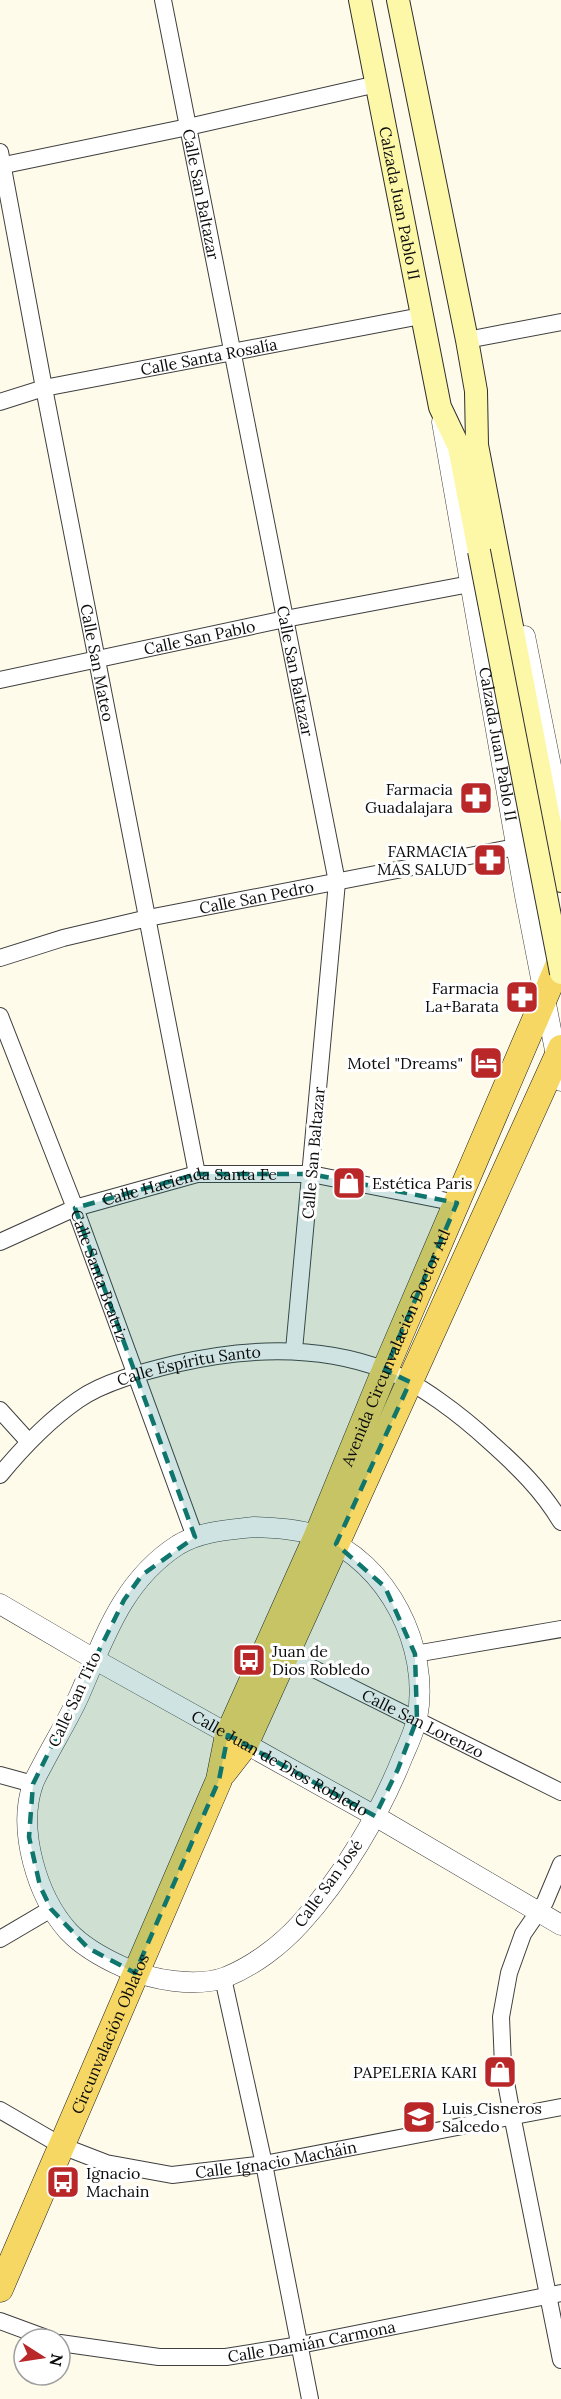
<svg xmlns="http://www.w3.org/2000/svg" width="561" height="2399" font-family="Lora,serif">
<rect width="100%" height="100%" fill="#fffbeb"/>
<g fill="none" stroke-linecap="round" stroke-linejoin="round">
<defs>
<g id="minor">
<path id="s1" d="M163,0l174,882 -43,468"/>
<path id="s2" d="M0,152l44,236 153,786"/>
<path d="M0,166l188,-39 189,-43"/>
<path d="M467,340l94,-18"/>
<path id="s3" d="M0,402l44,-14 377,-72"/>
<path id="s4" d="M0,680l285,-61 185,-35"/>
<path id="s5" d="M0,958l63,-20 85,-20 368,-71"/>
<path id="s6" d="M0,1016l75,192 120,329"/>
<path id="s7" d="M0,1242l75,-34 122,-34h114l146,29"/>
<path d="M0,1410l28,31"/>
<path id="s8" d="M0,1475c23,-28 48,-54 78,-75 25,-18 68,-29 97,-36 69,-16 142,-20 210,6 34,13 77,46 104,71 28,25 53,49 72,81"/>
<path d="M415,1654l146,-25"/>
<path id="s9" d="M286,1655l275,137"/>
<path d="M0,1775l33,9"/>
<path d="M561,1864l-16,38 -22,32 -14,39 -8,44 2,49 9,49 49,245"/>
<path d="M0,1939l51,-30"/>
<path d="M223,1978l41,186 46,235"/>
<path id="s10" d="M0,2110l62,36 44,17 66,12 92,-11 297,-57"/>
<path d="M0,2321l49,18"/>
<path id="s11" d="M60,2343l99,14h67l74,-12 261,-52"/>
</g>
<g id="tertiary">
<path id="s12" d="M442,422l83,474 36,185"/>
<path d="M525,636l36,180"/>
<path d="M254,1527c22,1 44,2 65,9 69,26 112,112 98,183 -3,13 -9,26 -14,37 -23,58 -61,122 -103,168 -20,22 -47,42 -74,53 -30,11 -75,3 -103,-10 -20,-9 -40,-20 -55,-36 -31,-35 -51,-101 -35,-147 3,-8 8,-16 12,-24 11,-21 24,-42 34,-64 25,-57 43,-115 99,-151 23,-14 50,-15 76,-18z"/>
<path id="s13" d="M0,1604l94,55 281,157 186,109"/>
</g>
<g id="secondary">
<path id="s14" d="M360,0l80,407 19,40 20,104"/>
<path d="M398,0l69,340 9,51 1,54 84,436"/>
</g>
<g id="primary">
<path d="M224,1772l21,-27 316,-697"/>
<path id="s15" d="M0,2289l219,-509 9,-45 89,-199 68,-166 176,-411"/>
</g>
</defs>
<use href="#minor" stroke="#3f3f3f" stroke-width="18"/>
<use href="#tertiary" stroke="#3f3f3f" stroke-width="21"/>
<use href="#secondary" stroke="#2e2e2e" stroke-width="24"/>
<use href="#primary" stroke="#1d1d1d" stroke-width="27"/>
<use href="#minor" stroke="#fff" stroke-width="16"/>
<use href="#tertiary" stroke="#fff" stroke-width="20"/>
<use href="#secondary" stroke="#fdf7a8" stroke-width="22"/>
<use href="#primary" stroke="#f6d764" stroke-width="26"/>
<defs>
<path id="secondary-bridge" d="M479,551l82,422"/>
</defs>
<use href="#secondary-bridge" stroke="#2e2e2e" stroke-width="24" stroke-linecap="butt"/>
<use href="#secondary-bridge" stroke="#fdf7a8" stroke-width="22"/>
</g>
<path fill="#0f766e" fill-opacity="0.2" stroke="#0f766e" stroke-width="4.5" stroke-dasharray="12 8" stroke-linejoin="round" d="M197,1174h114l146,29 -72,167 25,12 -74,162 49,43 30,67 2,65 -19,50 -23,47 -147,-81 -9,45 -84,193 -47,-25 -37,-39 -11,-23 -11,-49 4,-53 91,-184 18,-25 53,-38 -120,-329z"/>
<defs>
<symbol id="pharmacy-square" viewBox="-11 -11 22 22"><rect x="-9" y="-9" width="18" height="18" rx="4" fill="#b92729" stroke="#fff"/><path d="M-2-6h4v4h4v4h-4v4h-4v-4h-4v-4h4Z" fill="#fff"/></symbol>
<symbol id="hotel-square" viewBox="-11 -11 22 22"><rect x="-9" y="-9" width="18" height="18" rx="4" fill="#b92729" stroke="#fff"/><path d="M-6-4.5h1.5V1H6V5H4.5V3h-9V5H-6ZM-4 0a1.8 1.8 0 1 1 3.6 0ZM.5 0V-2.5h3Q6-2.5 6 0Z" fill="#fff"/></symbol>
<symbol id="shop-square" viewBox="-11 -11 22 22"><rect x="-9" y="-9" width="18" height="18" rx="4" fill="#b92729" stroke="#fff"/><path d="M-5-2.5h2.3a2.7 3.5 0 0 1 5.4 0H5L5.5 6h-11ZM-1.5-2.5h3a1.5 2.3 0 0 0-3 0Z" fill="#fff"/></symbol>
<symbol id="bus-square" viewBox="-11 -11 22 22"><rect x="-9" y="-9" width="18" height="18" rx="4" fill="#b92729" stroke="#fff"/><path d="M-5-6H5V4H4V6H2V4H-2V6H-4V4H-5ZM-3.5-4V0h7V-4ZM-3.5 1.2v1.5H-2V1.2ZM2 1.2v1.5H3.5V1.2Z" fill="#fff"/></symbol>
<symbol id="school-square" viewBox="-11 -11 22 22"><rect x="-9" y="-9" width="18" height="18" rx="4" fill="#b92729" stroke="#fff"/><path d="M0-5L7-2L0 1L-7-2ZM-4 1L0 2.5L4 1V4Q0 6-4 4Z" fill="#fff"/></symbol>
</defs>
<g fill-rule="evenodd">
<use href="#pharmacy-square" x="457" y="779" width="38" height="38"/>
<use href="#pharmacy-square" x="471" y="841" width="38" height="38"/>
<use href="#pharmacy-square" x="503" y="978" width="38" height="38"/>
<use href="#hotel-square" x="467" y="1044" width="38" height="38"/>
<use href="#shop-square" x="330" y="1164" width="38" height="38"/>
<use href="#bus-square" x="230" y="1641" width="38" height="38"/>
<use href="#shop-square" x="481" y="2053" width="38" height="38"/>
<use href="#school-square" x="400" y="2098" width="38" height="38"/>
<use href="#bus-square" x="44" y="2163" width="38" height="38"/>
</g>
<g text-anchor="middle" stroke-width="6" stroke-linejoin="round" paint-order="stroke">
<g font-size="16" fill="#0c0c0c" stroke="#fff">
<text dy="6" stroke="none"><textPath href="#s1" startOffset="198">Calle San Baltazar</textPath></text>
<text dy="6" stroke="none"><textPath href="#s14" startOffset="207">Calzada Juan Pablo II</textPath></text>
<text dy="6" stroke="none"><textPath href="#s3" startOffset="214">Calle Santa Rosalía</textPath></text>
<text dy="6" stroke="none"><textPath href="#s4" startOffset="204">Calle San Pablo</textPath></text>
<text dy="6" stroke="none"><textPath href="#s2" startOffset="520">Calle San Mateo</textPath></text>
<text dy="6" stroke="none"><textPath href="#s1" startOffset="684">Calle San Baltazar</textPath></text>
<text dy="6" stroke="none"><textPath href="#s12" startOffset="327">Calzada Juan Pablo II</textPath></text>
<text dy="6" stroke="none"><textPath href="#s5" startOffset="264">Calle San Pedro</textPath></text>
<text transform="translate(313 1153) rotate(-85)" y="6">Calle San Baltazar</text>
<text dy="6" stroke="none"><textPath href="#s7" startOffset="200">Calle Hacienda Santa Fe</textPath></text>
<text dy="6" stroke="none"><textPath href="#s6" startOffset="278">Calle Santa Beatriz</textPath></text>
<text dy="6" stroke="none"><textPath href="#s15" startOffset="1022">Avenida Circunvalación Doctor Atl</textPath></text>
<text dy="6" stroke="none"><textPath href="#s8" startOffset="226">Calle Espíritu Santo</textPath></text>
<text transform="translate(74 1699) rotate(-65)" y="6">Calle San Tito</text>
<text dy="6" stroke="none"><textPath href="#s9" startOffset="153">Calle San Lorenzo</textPath></text>
<text dy="6" stroke="none"><textPath href="#s13" startOffset="322">Calle Juan de Dios Robledo</textPath></text>
<text transform="translate(328 1883) rotate(-54)" y="6">Calle San José</text>
<text dy="6" stroke="none"><textPath href="#s15" startOffset="278">Circunvalación Oblatos</textPath></text>
<text dy="6" stroke="none"><textPath href="#s10" startOffset="291">Calle Ignacio Macháin</textPath></text>
<text dy="6" stroke="none"><textPath href="#s11" startOffset="254">Calle Damián Carmona</textPath></text>
</g>
<g font-size="16" fill="#0c0c0c" stroke="#fff" text-anchor="end">
<text x="453" y="795">Farmacia<tspan x="453" dy="18">Guadalajara</tspan></text>
<text x="467" y="857">FARMACIA<tspan x="467" dy="18">MAS SALUD</tspan></text>
<text x="499" y="994">Farmacia<tspan x="499" dy="18">La+Barata</tspan></text>
<text x="463" y="1069">Motel "Dreams"</text>
<text x="372" y="1189" text-anchor="start">Estética Paris</text>
<text x="272" y="1657" text-anchor="start">Juan de<tspan x="272" dy="18">Dios Robledo</tspan></text>
<text x="477" y="2078">PAPELERIA KARI</text>
<text x="442" y="2114" text-anchor="start">Luis Cisneros<tspan x="442" dy="18">Salcedo</tspan></text>
<text x="86" y="2179" text-anchor="start">Ignacio<tspan x="86" dy="18">Machain</tspan></text>
</g>
</g>
<g transform="translate(42 2357) rotate(102)"><circle r="28" fill="#ffffff" stroke="#9e9e9e" stroke-width="1.5"/>
<path d="M0-4.5L10 22L0 15L-10 22Z" fill="#b92729"/>
<text y="-9" font-size="16" font-weight="bold" text-anchor="middle" fill="#0c0c0c">N</text>
</g>
</svg>
